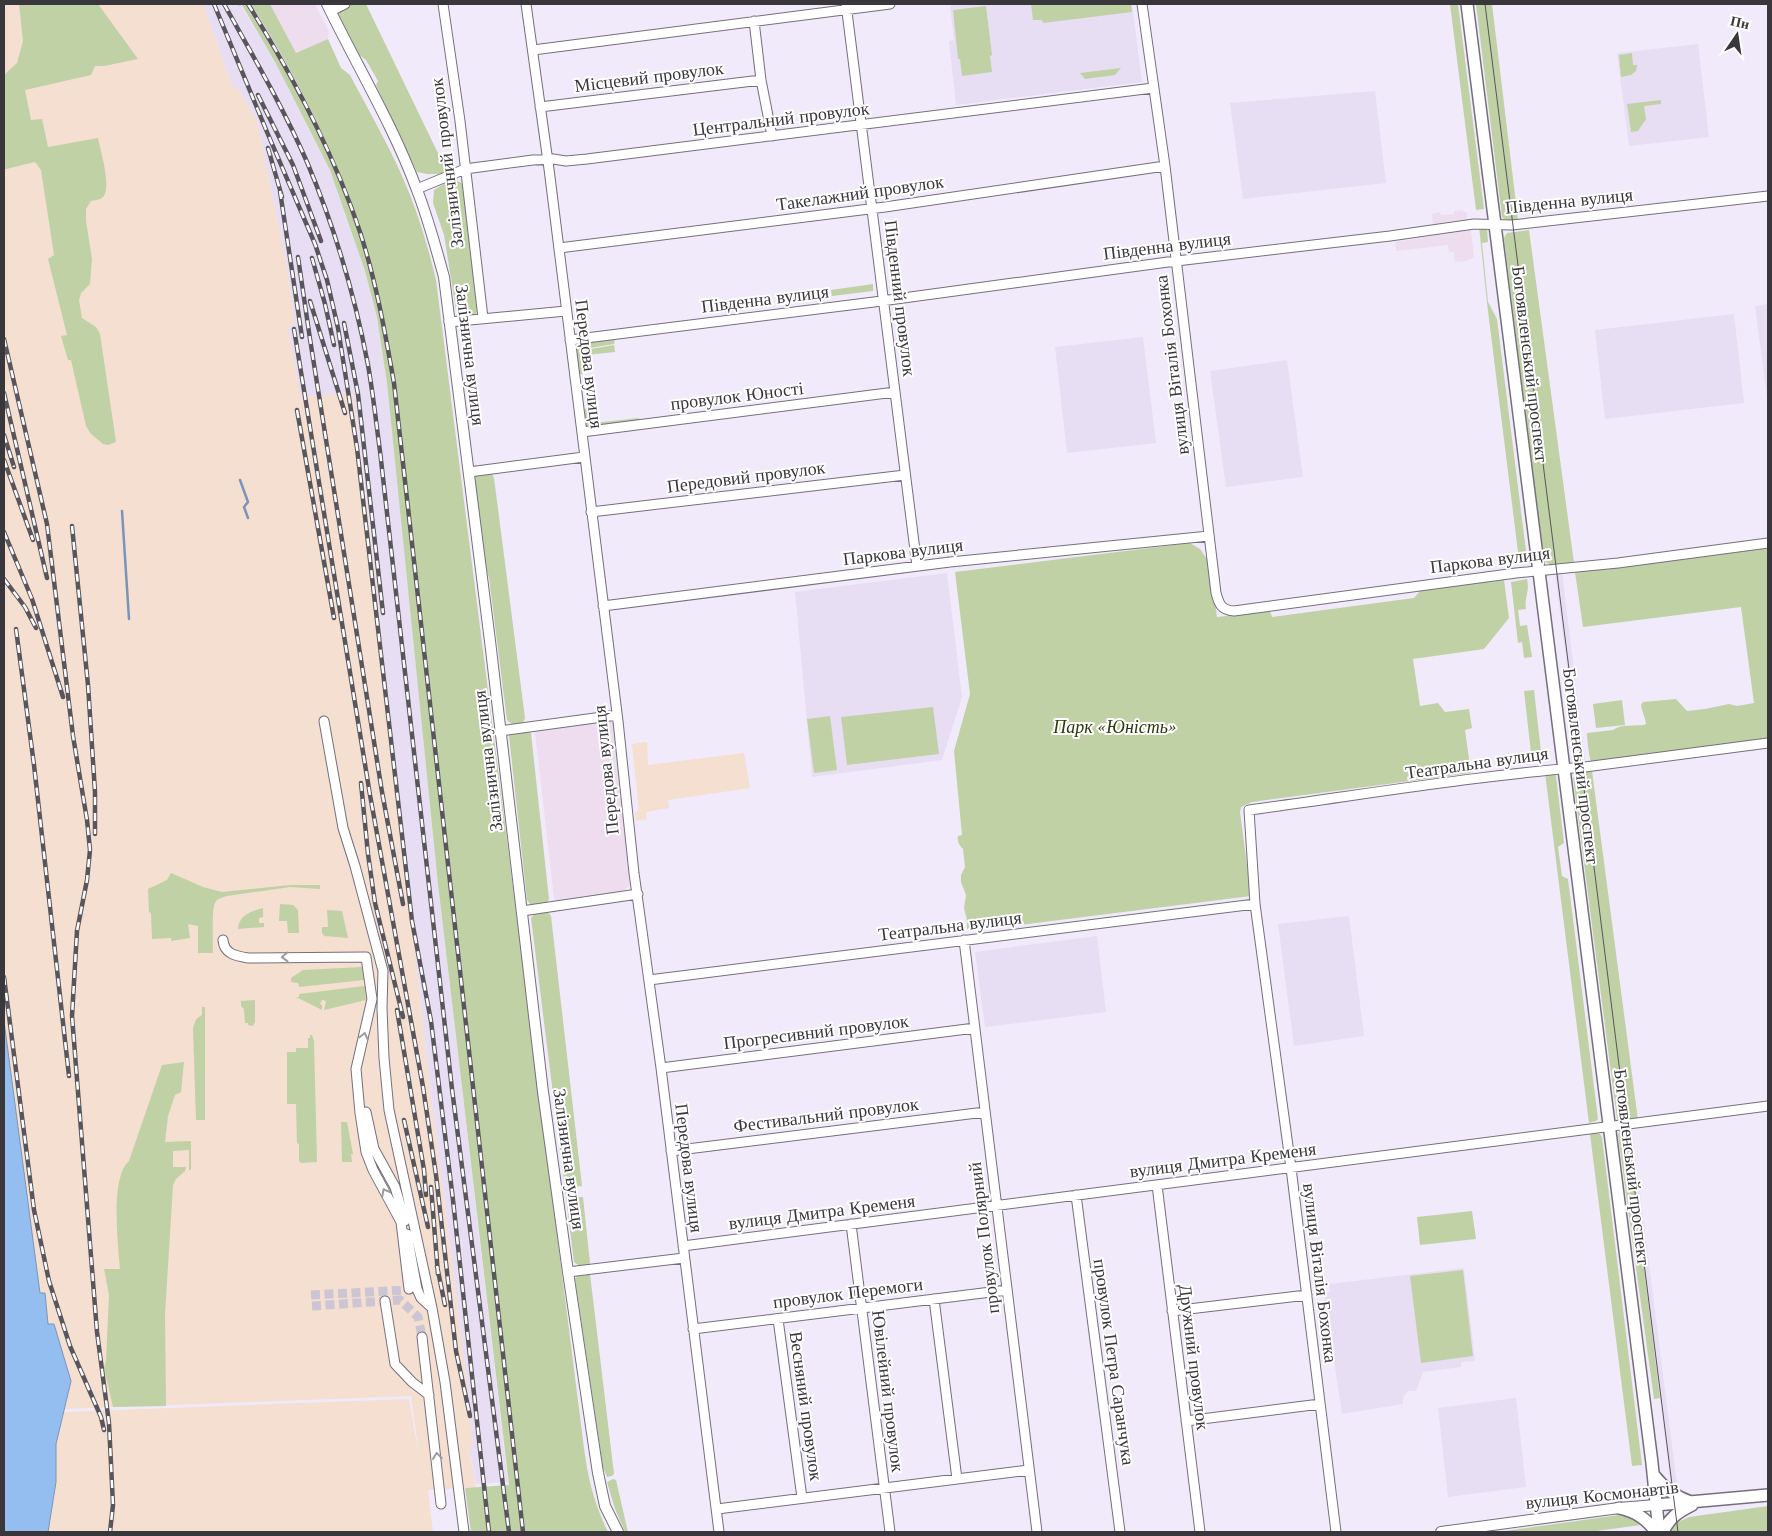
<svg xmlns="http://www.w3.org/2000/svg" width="1772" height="1536" font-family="'Libre Baskerville',serif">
<rect width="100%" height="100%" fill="#f1eafa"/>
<path fill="#eeddef" d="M270,4h45l14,27 -1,8 -32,15z
M1463,210v2h4v7l-34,5 -1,-10 8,-2 1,3 13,-1v-3z
M1471,230l3,27 -8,4 -11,1 -1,-10h-5l-1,-7 -52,6 -1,-9 51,-8 1,-2z
M611,720l3,3 17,158 -2,5 -9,8 -62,9 -4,-5 -19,-166 1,-3z"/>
<path fill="#f4dfd0" d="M4,4h199l30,84 5,1 19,31 30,146 9,57 5,74 52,-5 24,197 51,480 41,327 4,52 -4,1 7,38 -48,3 5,42h-385l8,-50v-38l8,-32 345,-13 10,57 -8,-60 -346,13 6,-28 -23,-56 -3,-32h-5l-36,-272z
M647,742l1,23 96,-12 6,35 -82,12 1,8 -23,4 1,7 -11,2 -1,-9 4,-1 -7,-67z"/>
<path fill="#e7def4" d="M203,4l38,1 34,57 55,108 35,101 12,46 10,66 51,501 70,598 -32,2 -7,-36 4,-1 -4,-51 -41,-327 -58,-543 -17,-134 -52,5 -13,-70 7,-4 -8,-57 -30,-146 -19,-31 -5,-1z
M245,4h6l43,72 34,72 33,84 22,83 13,68 129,1149h-4l-128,-1148 -12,-68 -22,-83 -34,-84 -35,-71z
M958,4h174l10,78 -186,23 -7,-64 5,-1 -4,-33 2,-2z
M1698,44l11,93 -80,9 -12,-93z
M1375,91l11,92 -143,16 -13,-96z
M1768,304v101l-13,-99z
M1734,314l10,89 -139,16 -10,-89z
M1143,337l13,106 -89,10 -12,-106z
M1287,360l16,117 -77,10 -16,-116z
M1562,572l23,187 98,773h-6l-122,-959z
M947,573l15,124 -20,63 -130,17 -17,-185z
M1349,916l15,120 -70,10 -16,-122z
M1097,936l9,76 -121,15 -10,-75z
M1464,1268l11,93 -14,1v5l-38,5 -7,19h-8l-5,6v7l-61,10 -18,-121 6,-1 -1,-8z
M1516,1398l10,89 -78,10 -10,-89z"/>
<path fill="#c0d1a5" d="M19,4h79l40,55 -34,7h-9l-4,9 -66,15 6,30 11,-1 6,28 50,-9c2,12 15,51 4,60 -3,2 -8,2 -11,3l-5,8v12l6,38 -2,25 -9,9 -2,7 3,18 14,9 4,7 16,108 -8,3 -5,-1 -12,-10 -5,-8 -15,-66h-3l-7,-24 6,-1 -19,-76 6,-4 -13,-85 -6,-8 -29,7h-2v-94l13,-12 6,-22z
M238,4h7c46,72 85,147 113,228 17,49 27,100 35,152l128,1148h-50l-6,-44 44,-3 -71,-601 -51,-501 -10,-66 -12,-46 -35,-101 -55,-108 -33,-57 -3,1z
M251,4h19l26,49 32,-14 13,29 9,7c21,40 44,79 60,120 11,28 19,56 26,85l148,1168c4,31 10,55 24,84h-83l-129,-1149c-10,-51 -19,-102 -35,-151 -26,-80 -65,-157 -110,-228z
M333,4h33l82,170h-21l-10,-2 -41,-87 2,-4 -12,-21 -8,-6z
M1031,4h100l1,8 -89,11 -1,-3h-9z
M1450,4h8l26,205 -8,1z
M1476,4h16l26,216c-6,1 -12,2 -16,-3z
M986,6l6,49 -2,1 2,16 -30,4 -2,-17h-2l-5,-49z
M1632,53l1,12h4l-1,6 -5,4 -10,2 -2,-22z
M1121,68l-6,7 -30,4 -5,-6z
M1661,100v4l-17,2 2,13 -8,12 -7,1 -4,-28z
M453,178l10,6 14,128 -3,5 -12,2 -4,-3 -2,-6 -12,-75 -11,-32 1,-13z
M1479,226l8,2 1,14 -6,1 6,59 9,17 30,240 -8,1 -32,-257z
M1529,230l45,333 -23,2 -7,-4 -40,-323 3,-5z
M873,284v7l-41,5 -1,-6z
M615,339l-1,5 -30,5 -4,5 3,20h-5l-2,-24 2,-6z
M614,345l1,7 -29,3 1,15h-2l-2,-17 2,-3z
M592,408l2,15 45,-5 1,5 -53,5 -2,-4 -2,-15z
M488,472l4,2 2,4 31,240 -2,5c-6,4 -11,2 -16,-3l-18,-142 -2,-7 -13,-89 1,-6 5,-3z
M1190,543l10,6 9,13 8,55 53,-6 2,6 142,-19 7,-8 83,-10 5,38 -25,31 -71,10 7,47 18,-3 7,9 24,-3 3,19 -7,2 6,43 -219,29 -11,5 -1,5 11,84 -280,35 -1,-3 -3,1v-9l-3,-12 2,-13 -5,-13v-7l4,-8 -2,-18c-4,-4 -6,-8 -5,-13l4,-1 -8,-84 16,-57 -15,-122z
M1768,547v192l-177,23c-2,-6 -4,-24 -4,-29l26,-3c8,-6 21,-4 31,-5l2,-1c-1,-8 -4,-12 -5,-19l2,-3 33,-3 11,12 18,-2 24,-5 8,2 17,-3 -13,-96 -158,20 -8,-55z
M1527,579c3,14 -3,18 -1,30l-8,1 2,16 7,-1 5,32 -8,1 -2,-16 -4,1 -7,-61z
M1534,690l7,62 -10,1 -7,-62z
M1622,700l3,25 -29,3 -3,-24z
M933,707l6,47 -92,11 -6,-48z
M830,716l7,54 -23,3 -7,-54z
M529,731l2,2 18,166 -2,4 -11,3 -5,-1 -4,-5 -18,-164 1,-3z
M1592,771l46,349 -19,2 -2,-3 -44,-341 3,-5z
M1545,773h9l2,3 8,67 -6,4 4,29 6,3 30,240 -2,2 -7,2z
M171,873l32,14 19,5 68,-7h30v4l-30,-2 -63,9c-3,1 -8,2 -11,5 -5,5 -3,42 -3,52h-15v-27l-10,-2 2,14 -19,3v-3l-19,1 -1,-26 -2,-1 -1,-23 19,-9z
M280,904l13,1 5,5 1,23h-11l-1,-12h-8z
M263,908v9l-4,1v5h5v4l-26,2c1,-14 13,-18 25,-21z
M327,910l15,1 6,27 -24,-2 -2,-3v-6h6z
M544,911l4,1 3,4 31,270 -9,1 1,10h9l7,66 -3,3 -6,1 -7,-5 -43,-344 4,-5z
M362,967l2,13 -65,7 -1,-4 -7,-1v-4l12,-8z
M365,986l1,14 -42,10 2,-8 -2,-2h-2l-2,4 2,1v5l-26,-13h3v-3z
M255,1000v22l-2,4 -5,-1v-2h-3l-1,-14 -3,-3v-5z
M202,1007h3v113h-9l-3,-92c2,-7 3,-10 9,-13z
M310,1035h2l2,6 3,121 -16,1 -2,-2v-17l-2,-1 -1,-39h-9v-52h9v-4h12v-10h2z
M184,1062l-3,30 -6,3 -7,21 -3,26 26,-1v29h-2v-20l-16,1v16h13l-1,4 -9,8 -3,6 -8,130 1,91 -53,1 -9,-39 2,-7 3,-66 -5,-26h16c-2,-25 -10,-92 9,-108l33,-96z
M341,1122h6l6,32h-2l1,8h-10z
M1627,1128l33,270 -6,1 -36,-264 2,-5z
M1597,1133l3,1 2,3 40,328 -10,1 -42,-332z
M1472,1211l4,28 -56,6 -3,-28z
M1463,1270l10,86 -52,7 -11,-87z
M590,1274l24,200 -2,2 -5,1 -4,-10 -28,-188 2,-3z
M613,1479l3,1 12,52h-3l-10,-23 -8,-27z
M1768,1506v26h-98l4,-8 15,-7z
M1619,1515l15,4 7,6 -52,7h-91z"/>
<path fill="#94bdf0" stroke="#7994ba" d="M4,1021l36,272h5l3,31h6l17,57 -15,63v38l-8,50h-44z"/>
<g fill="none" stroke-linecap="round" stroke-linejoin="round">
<path stroke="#7994ba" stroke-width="2.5" d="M240,480l8,22 -4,5 4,11
M122,511l7,108"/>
<path stroke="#ccc6d4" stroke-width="9" stroke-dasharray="9 4.5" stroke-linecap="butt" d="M311,1295l117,-6
M312,1306l88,-6 18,17 4,20"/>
<defs>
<path id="minor" d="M443,4l17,117 23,197
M526,4l23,165 69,552 16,152 27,195 58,464
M846,4l71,562
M1142,4l23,162 51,427c3,11 5,17 18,18l282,-38 102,-10 150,-20
M331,11l14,-7
M754,21l7,59 11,56
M533,50l357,-46
M540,107l221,-27
M417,189l48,-20 68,-9 20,-1 13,2 21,-2 566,-71
M559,248l326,-41 280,-41
M449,322l117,-11
M570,340l304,-38 294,-40 222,-26 84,-12 38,1 256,-29
M582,432l313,-40
M469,472l115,-15
M591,512l314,-37
M603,606l347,-44 259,-26
M324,721l19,107 12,38 28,105 -1,37 2,50 5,52 43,198 13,74 19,150
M500,731l117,-16
M522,911l116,-17
M223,940c1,14 13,16 25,18l118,-1 6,42 -16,70 4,44 6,39 7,18 28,52 8,67
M964,940l73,592
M649,980l606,-76
M661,1068l314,-40
M366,1112l8,37 21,38 10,34
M671,1151l314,-39
M1157,1185l43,347
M1076,1195l44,337
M851,1224l39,308
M407,1234l10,55 4,9 11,10
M683,1246l1085,-140
M568,1272l116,-14
M934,1299l23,180
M385,1301l10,63 17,18 17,13
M1172,1311l135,-16
M778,1319l24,179
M693,1329l314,-39
M422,1337l19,167
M1186,1421l134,-17
M717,1509l312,-39
M1336,1532l-45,-364 -36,-264 -6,-94c112,-15 224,-34 336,-43l183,-24"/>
<path id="tertiary" d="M327,4c30,62 66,121 90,186 11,28 19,58 27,87l46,364 53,451 25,180 30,201 7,33 13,26
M1441,1532l178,-24 37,-3"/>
<path id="secondary" d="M1467,4l185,1459 7,69
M1653,1474c10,13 22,23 38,28
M1656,1505l112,-10
M1619,1508c17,4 27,10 37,24
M1663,1532c6,-14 15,-20 29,-27"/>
</defs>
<use href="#minor" stroke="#756f7d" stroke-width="11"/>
<use href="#tertiary" stroke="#756f7d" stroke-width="12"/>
<use href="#secondary" stroke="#756f7d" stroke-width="14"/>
<use href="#minor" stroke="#fff" stroke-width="9"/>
<use href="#tertiary" stroke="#fff" stroke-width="10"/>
<use href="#secondary" stroke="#fff" stroke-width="11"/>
<path stroke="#58555c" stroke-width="1" d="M1485,4l193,1528"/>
<defs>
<path id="rail" d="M214,4l53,128 48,112 12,36 11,48 19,120 55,473 19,100 22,179 36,332
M224,4c29,52 59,103 83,158 27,64 48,134 61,203 5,28 8,57 12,86l72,638 57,443
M248,4c45,72 85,147 112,228 16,49 25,100 34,151l129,1149
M258,95l35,70 28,76
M268,148l14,49
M280,191l22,146
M298,257l12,82 72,453 21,112
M312,258l13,46 9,41
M310,301l35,112
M344,323l14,71 25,219
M294,329l76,466 53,292 13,88 20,176 14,65
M4,339l43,185 26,212 14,84 3,30 -3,30 -10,51 -5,85 25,316 12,91 4,82 -3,27
M4,393l43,185
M297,410l37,208
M4,435l10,32
M4,460l29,80
M72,526l16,159 7,107v42
M4,532l28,67 31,98
M4,579l21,28 11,21
M16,629l18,136 35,311
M361,783l7,71 7,49 28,114
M4,977l30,233 15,71 21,65 31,71 3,13
M397,1010l27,160 2,25
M404,1120l24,107
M431,1187l7,87
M437,1266l8,39"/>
</defs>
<use href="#rail" stroke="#58555c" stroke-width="4.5"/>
<use href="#rail" stroke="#fff" stroke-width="2.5" stroke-dasharray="8" stroke-linecap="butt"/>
</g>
<defs><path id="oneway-chevron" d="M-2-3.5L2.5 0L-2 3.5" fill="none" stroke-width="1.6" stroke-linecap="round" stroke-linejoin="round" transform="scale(1.25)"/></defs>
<g stroke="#9c9a9e">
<use href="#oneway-chevron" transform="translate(285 957) rotate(179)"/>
<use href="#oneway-chevron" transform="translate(364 1036) rotate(-77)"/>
<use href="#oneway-chevron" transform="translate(385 1192) rotate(-118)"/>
<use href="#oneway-chevron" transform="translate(437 1456) rotate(-97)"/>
</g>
<g text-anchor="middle" stroke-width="4" stroke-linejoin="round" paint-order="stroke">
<g font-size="18" fill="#39363c" stroke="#fff">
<text transform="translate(649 77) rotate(-7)" y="6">Місцевий провулок</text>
<text transform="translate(781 119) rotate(-7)" y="6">Центральний провулок</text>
<text transform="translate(447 163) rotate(-97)" y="6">Залізничний провулок</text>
<text transform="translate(860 193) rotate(-8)" y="6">Такелажний провулок</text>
<text transform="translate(1569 201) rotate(-6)" y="6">Південна вулиця</text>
<text transform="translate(1167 246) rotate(-7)" y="6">Південна вулиця</text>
<text transform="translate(900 298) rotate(83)" y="6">Південний провулок</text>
<text transform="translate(765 299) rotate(-7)" y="6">Південна вулиця</text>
<text transform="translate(470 355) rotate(83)" y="6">Залізнична вулиця</text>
<text transform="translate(589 364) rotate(83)" y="6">Передова вулиця</text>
<text transform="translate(1530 364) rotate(83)" y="6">Богоявленський проспект</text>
<text transform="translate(1172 365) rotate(-97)" y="6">вулиця Віталія Бохонка</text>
<text transform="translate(737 396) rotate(-7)" y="6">провулок Юності</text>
<text transform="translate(746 477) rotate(-7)" y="6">Передовий провулок</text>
<text transform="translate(903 552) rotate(-7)" y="6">Паркова вулиця</text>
<text transform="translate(1490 560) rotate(-7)" y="6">Паркова вулиця</text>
<text transform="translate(488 761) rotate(-97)" y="6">Залізнична вулиця</text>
<text transform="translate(1477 763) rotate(-8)" y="6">Театральна вулиця</text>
<text transform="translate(1581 766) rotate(83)" y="6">Богоявленський проспект</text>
<text transform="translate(606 770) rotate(-96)" y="6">Передова вулиця</text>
<text transform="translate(950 926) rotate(-7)" y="6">Театральна вулиця</text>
<text transform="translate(816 1032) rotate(-7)" y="6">Прогресивний провулок</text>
<text transform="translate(826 1115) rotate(-7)" y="6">Фестивальний провулок</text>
<text transform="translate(569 1159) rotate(82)" y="6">Залізнична вулиця</text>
<text transform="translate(1223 1160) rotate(-7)" y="6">вулиця Дмитра Кременя</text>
<text transform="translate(1632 1167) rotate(83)" y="6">Богоявленський проспект</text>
<text transform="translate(689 1168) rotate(83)" y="6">Передова вулиця</text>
<text transform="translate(822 1212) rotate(-7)" y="6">вулиця Дмитра Кременя</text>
<text transform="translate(984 1238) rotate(-97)" y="6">провулок Полярний</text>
<text transform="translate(1320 1273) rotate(83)" y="6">вулиця Віталія Бохонка</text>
<text transform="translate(848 1293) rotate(-7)" y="6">провулок Перемоги</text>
<text transform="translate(1194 1357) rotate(83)" y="6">Дружний провулок</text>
<text transform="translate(1114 1362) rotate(82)" y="6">провулок Петра Саранчука</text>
<text transform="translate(888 1391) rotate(83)" y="6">Ювілейний провулок</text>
<text transform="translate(806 1406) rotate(82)" y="6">Весняний провулок</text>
<text transform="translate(1602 1495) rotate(-6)" y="6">вулиця Космонавтів</text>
</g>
<g font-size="18" font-style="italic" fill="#2a380b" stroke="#fff">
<text x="1115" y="733">Парк «Юність»</text>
</g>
</g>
<rect width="1772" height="1536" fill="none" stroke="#39363c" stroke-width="10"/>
<g transform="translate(1737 35) rotate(13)" stroke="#ffffff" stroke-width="4" paint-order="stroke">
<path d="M0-4L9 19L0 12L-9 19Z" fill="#39363c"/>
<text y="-8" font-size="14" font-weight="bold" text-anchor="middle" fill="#39363c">Пн</text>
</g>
</svg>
